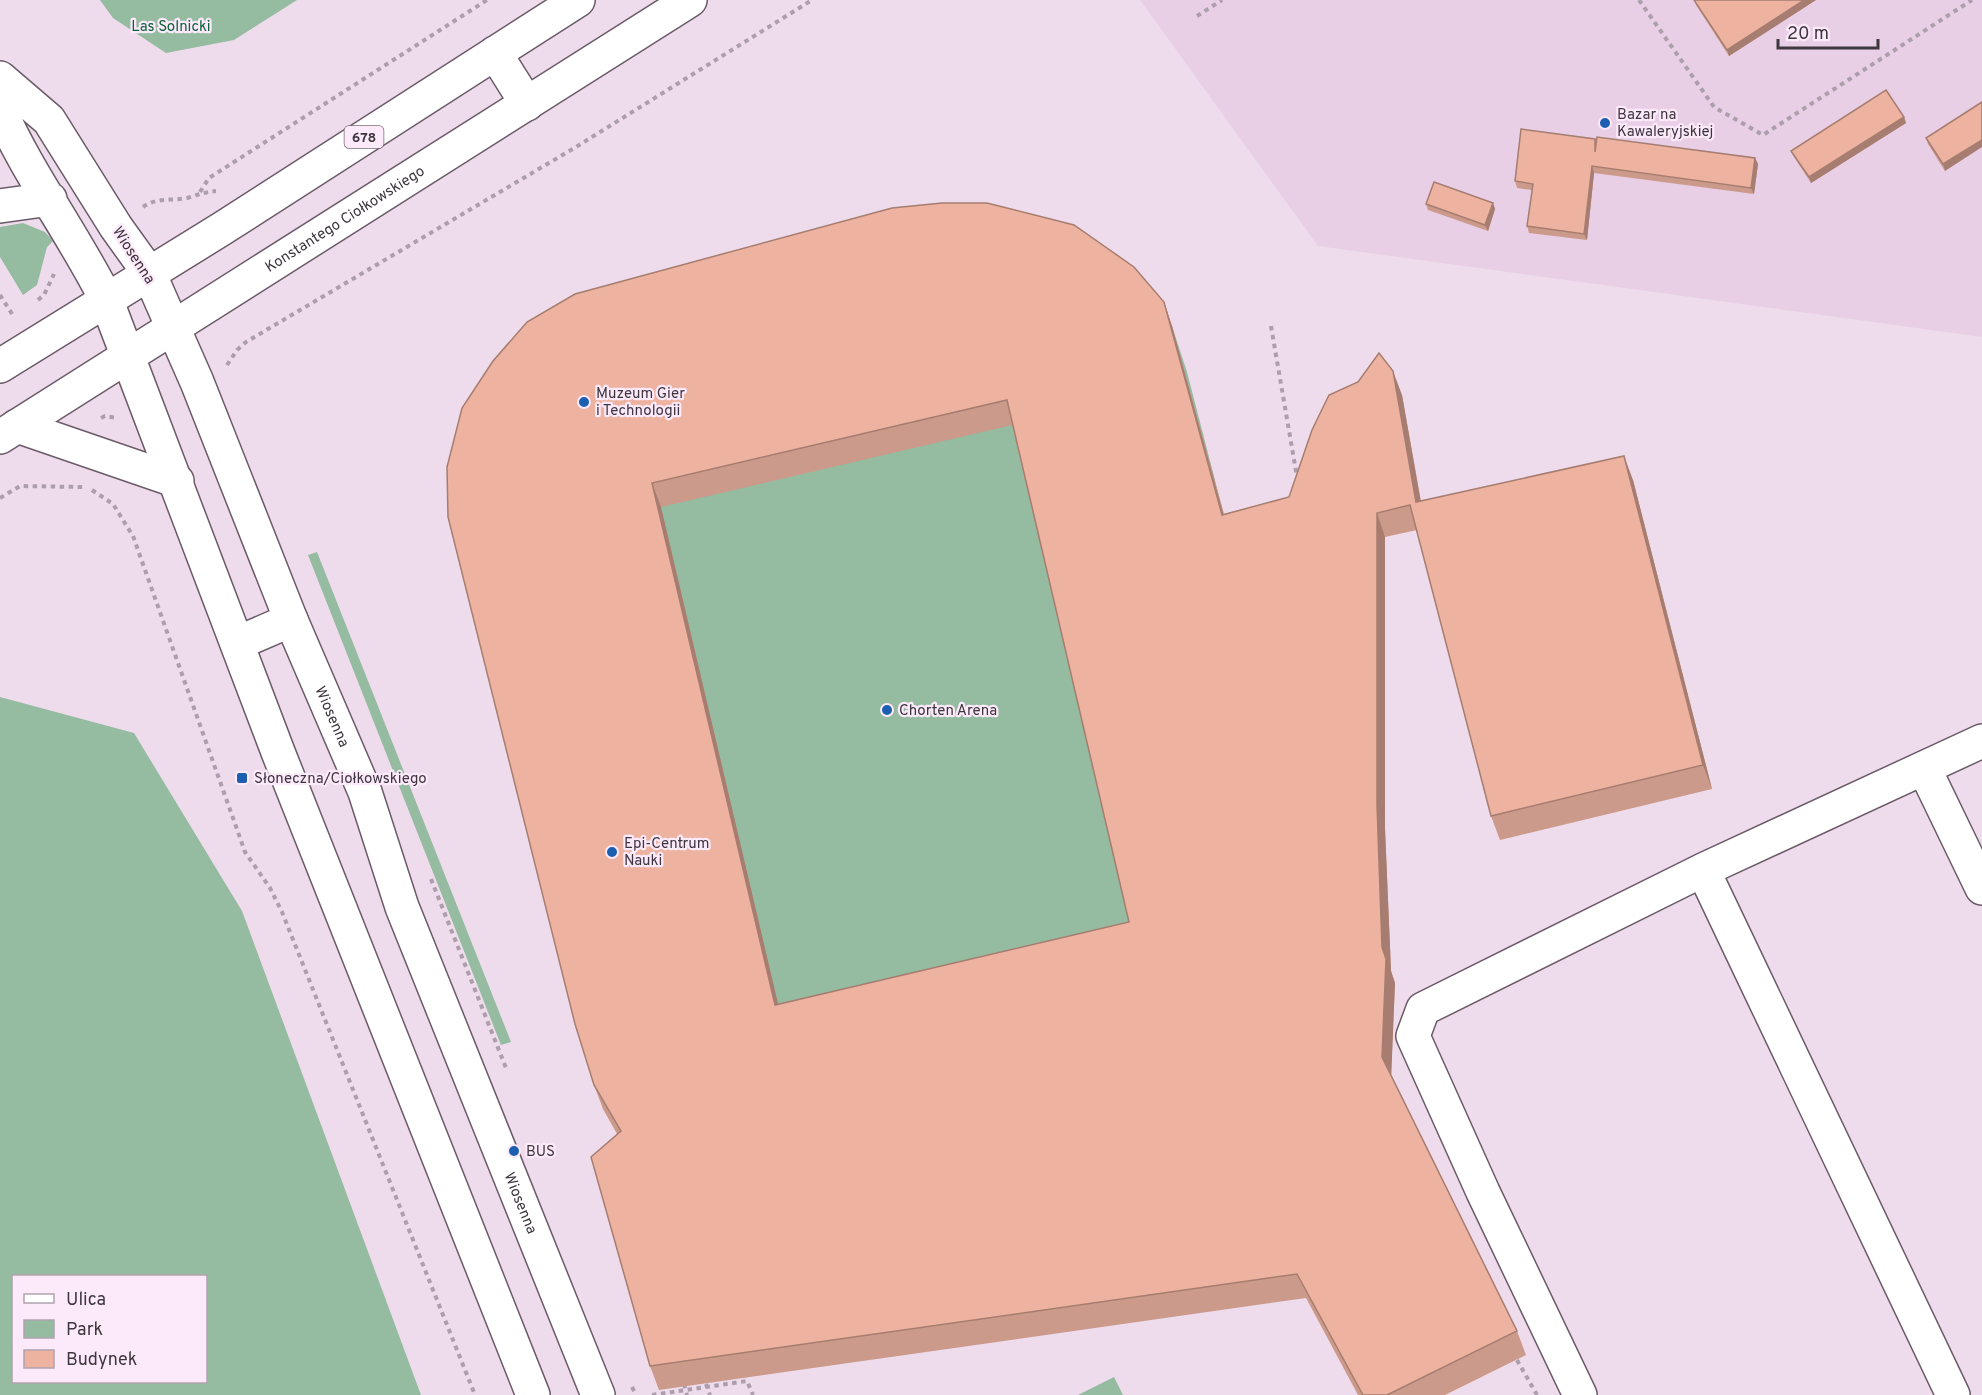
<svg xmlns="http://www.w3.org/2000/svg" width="1982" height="1395" font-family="Overpass,sans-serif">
<rect width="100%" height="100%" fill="#eedcec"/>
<path fill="#e8cfe5" d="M1140,0h842v337l-664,-91z"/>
<path fill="#95bba1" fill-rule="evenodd" d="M100,0h197l-63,40 -68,13 -53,-35z
M23,223l22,9 8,9 -6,6 -10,38 -14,10 -23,-38v-30z
M1172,326l15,46 131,506 -455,346 -361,-839z
M317,552l194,490 -10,3 -193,-490z
M0,697l134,36 108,178 179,484h-421zM14,1276h192v106h-192z
M1114,1377l9,18h-45z"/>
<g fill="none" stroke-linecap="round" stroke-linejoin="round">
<defs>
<path id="minor" d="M0,78l49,42 67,107 33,46
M0,110c28,64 74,125 106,189
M0,206l50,-7
M1924,768l58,120
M1703,870l250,525
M1580,1395l-97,-203 -70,-156 10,-27 280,-139 279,-129"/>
<g id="major">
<path d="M495,53l32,51"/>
<path id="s1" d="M149,273l48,109 94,238 74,172 37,115 196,488"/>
<path d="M106,299l172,453 255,643"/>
<path d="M0,366l223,-138 355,-228"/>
<path d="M17,426l160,55"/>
<path id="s2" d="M0,437l690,-437"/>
<path d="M238,643l53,-23"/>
</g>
</defs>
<use href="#minor" stroke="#6b5b69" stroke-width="36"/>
<use href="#major" stroke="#6b5b69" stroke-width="36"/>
<path stroke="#ac9eaa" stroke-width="4" stroke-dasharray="4.5 4.5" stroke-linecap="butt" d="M1639,0l75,107 49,28 209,-135
M1197,16l25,-16
M200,192l9,-14 278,-178
M143,207c14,-10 28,-6 44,-9 10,-3 18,-6 29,-7
M0,295l14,22
M38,300l6,-5 10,-21
M1271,326l26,151
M227,365l10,-15 9,-8 330,-195 236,-147
M101,418l4,-2 12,2
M92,490l21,14 20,32 112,316 25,36 12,24 193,483
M0,498l20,-12 63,1
M431,879l75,189
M1517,1360l20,35
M684,1384l3,11
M706,1384l4,11
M632,1387l4,8
M652,1395l95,-14 6,14"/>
<use href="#minor" stroke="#fff" stroke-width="33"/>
<use href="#major" stroke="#fff" stroke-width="33"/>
</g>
<path fill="#cc9a8a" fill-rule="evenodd" d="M1694,0h122l-87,56 -33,-51z
M1982,102l-37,69 -17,-27 -2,-6z
M1904,117l2,6 -95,60 -17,-26 -3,-6z
M1595,139l1,3 159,16 3,6 -4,30 -160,-21 -7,67 -58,-7 -2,-7 5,-36 -15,-2 -2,-7z
M1493,203l2,6 -7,22 -60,-21 -2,-6z
M1164,302l8,24 52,188 65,-17 113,-102 19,106 212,-21 79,309 -212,51 -9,-24 -74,-286 -32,7v292l6,142 4,12 -4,92 126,256 9,24 -81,40h-87l-52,-97 -647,92 -9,-24 -33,-232 -14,-25 -9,-24 -146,-568zM1012,425l117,497 -351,82 -117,-497z"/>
<path fill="#a67d70" d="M1804,0h12l-87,56 -2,-6z
M1904,117l2,6 -95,60 -2,-6z
M1982,140v7l-37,24 -2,-7z
M1755,158l3,6 -4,30 -3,-6z
M1592,166l2,7 -7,67 -3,-6z
M1493,203l2,6 -7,22 -3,-6z
M1164,302l8,24 58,213 -8,-24z
M1393,371l9,24 23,131 -9,-24z
M1624,456l9,24 79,309 -9,-24z
M652,483l9,24 123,522 -9,-24z
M1377,513l8,24v292l6,142 4,12 -4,98 -9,-24v-110l-5,-142z"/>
<path fill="#edb3a0" stroke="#a67d70" stroke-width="1.5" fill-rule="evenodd" d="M1694,0h110l-77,50z
M1886,90l18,27 -95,60 -18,-26z
M1982,102v38l-39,24 -17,-26z
M1521,129l74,10v13l2,-15 158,21 -4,30 -159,-22 -8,68 -57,-8 6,-42 -18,-3z
M1434,182l59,21 -8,22 -59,-21z
M942,203h45l87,22 60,42 30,35 58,213 67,-18 23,-67 17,-35 29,-13 21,-29 14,18 23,131 208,-46 79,309 -212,51 -81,-311 -33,8v292l5,142 4,12 -4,98 135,274 -130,64h-24l-66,-121 -647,92 -59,-209 30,-26 -27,-46 -19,-61 -127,-507 -1,-50 15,-59 31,-47 34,-39 48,-28 317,-86zM1007,400l122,522 -354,83 -123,-522z"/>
<g fill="#1c5fb0" stroke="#fce9fa" stroke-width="2">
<circle cx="1605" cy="123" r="6"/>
<circle cx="584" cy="402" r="6"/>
<circle cx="887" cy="710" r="6"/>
<rect x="236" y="772" width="12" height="12" rx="3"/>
<circle cx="612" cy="852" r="6"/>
<circle cx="514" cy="1151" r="6"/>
</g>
<g text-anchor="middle" stroke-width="4.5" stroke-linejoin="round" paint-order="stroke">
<rect fill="#fce9fa" stroke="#776c76" stroke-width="1.5" x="344.5" y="126" width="39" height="22" rx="4.5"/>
<g font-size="14" font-weight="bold" fill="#3e373e">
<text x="364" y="142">678</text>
</g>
<g font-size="15" fill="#0b6339" stroke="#fce9fa">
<text x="171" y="31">Las Solnicki</text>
</g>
<g font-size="15" fill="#3e373e" stroke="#fce9fa" text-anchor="start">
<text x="1617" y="119">Bazar na<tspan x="1617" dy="17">Kawaleryjskiej</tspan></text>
<text x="596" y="398">Muzeum Gier<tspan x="596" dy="17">i Technologii</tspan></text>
<text x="899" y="715">Chorten Arena</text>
<text x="254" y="783">Słoneczna/Ciołkowskiego</text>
<text x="624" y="848">Epi-Centrum<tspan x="624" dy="17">Nauki</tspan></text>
<text x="526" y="1156">BUS</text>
</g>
<g font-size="15" fill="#3e373e" stroke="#fce9fa">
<text dy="5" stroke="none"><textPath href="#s2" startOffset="408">Konstantego Ciołkowskiego</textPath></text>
<text transform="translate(134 255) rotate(57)" y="5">Wiosenna</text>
<text dy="5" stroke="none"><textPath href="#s1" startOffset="480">Wiosenna</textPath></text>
<text dy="5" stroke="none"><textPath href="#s1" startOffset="1002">Wiosenna</textPath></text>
</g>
</g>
<rect x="12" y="1275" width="195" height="108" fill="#fce9fa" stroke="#b0a2af" stroke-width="1.5"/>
<rect x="24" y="1294" width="30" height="9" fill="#ffffff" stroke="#b0a2af" stroke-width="1.5"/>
<text x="66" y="1305" font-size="18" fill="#3e373e">Ulica</text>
<rect x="24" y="1320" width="30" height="18" fill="#95bba1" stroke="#b0a2af" stroke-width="1.5"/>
<text x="66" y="1335" font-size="18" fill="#3e373e">Park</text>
<rect x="24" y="1350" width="30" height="18" fill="#edb3a0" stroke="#b0a2af" stroke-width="1.5"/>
<text x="66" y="1365" font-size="18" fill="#3e373e">Budynek</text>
<path d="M1778 39v9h100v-9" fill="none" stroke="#3e373e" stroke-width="3"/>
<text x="1787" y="39" font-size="18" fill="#3e373e" stroke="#fce9fa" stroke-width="4.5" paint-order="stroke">20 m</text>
</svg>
